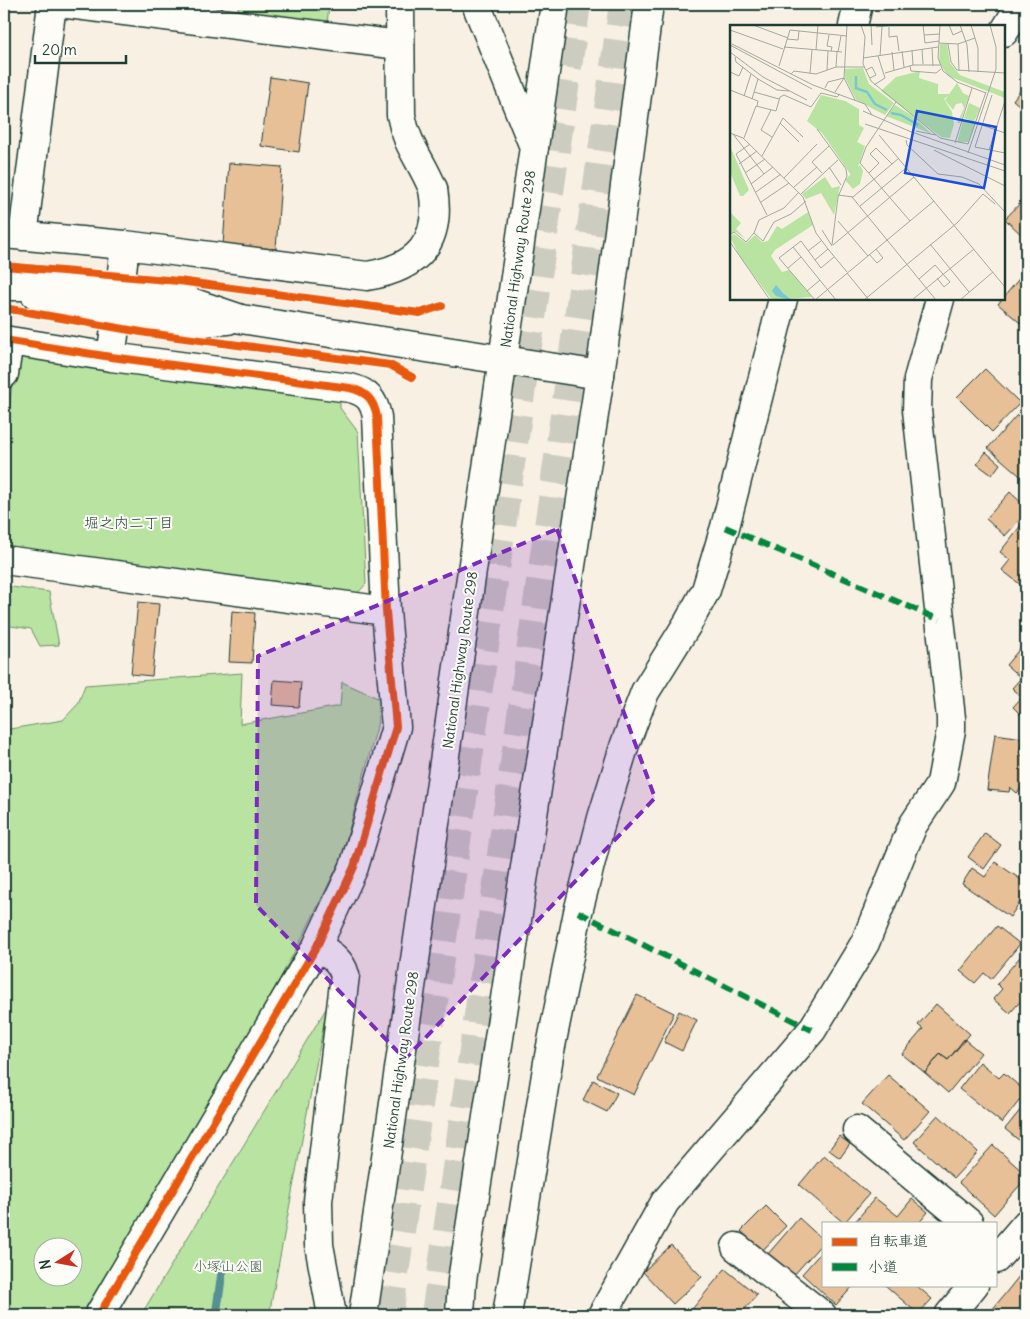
<svg xmlns="http://www.w3.org/2000/svg" width="1030" height="1319" font-family="Delius,'Klee One',sans-serif">
<rect width="100%" height="100%" fill="#f9f0e4"/>
<filter id="ink" filterUnits="userSpaceOnUse"><feTurbulence type="fractalNoise" baseFrequency=".02" numOctaves="2"/><feDisplacementMap in="SourceGraphic" scale="10" xChannelSelector="R" yChannelSelector="G"/><feConvolveMatrix kernelMatrix="1 2 1 2 8 2 1 2 1" color-interpolation-filters="sRGB"/></filter>
<g filter="url(#ink)">
<path fill="#b8e3a1" stroke="#6c906a" fill-rule="evenodd" d="M239,4h90l-2,21 -90,-11z
M16,354l324,46v8l18,24 8,152 -10,11 -352,-49v-100z
M4,586l45,6 10,53 -19,1 -9,-17 -27,-4z
M242,673l-2,51 100,-18 2,-24 38,17 -3,28 -36,132 -39,79 -68,125 -150,252h-80v-585l59,-10 15,-16 7,-19zM42,1246h30v30h-30z
M327,1007l-58,308h-128z"/>
<g fill="none" stroke-linecap="round" stroke-linejoin="round">
<path stroke="#549092" stroke-width="9" d="M216,1315l7,-50"/>
</g>
<path fill="#e8c098" stroke="#1f3d34" d="M270,77l38,6 -9,69 -38,-6z
M1026,82v29l-13,-11z
M229,163l53,4 -6,82 -53,-4z
M1026,197v42l-21,-20z
M1023,274l3,3v51l-28,-24z
M985,369l35,34 -28,29 -35,-35z
M1017,415l5,5 4,-5v66l-38,-33z
M986,452l14,12 -8,11 -15,-11z
M1010,492l16,15v6l-21,23 -19,-17z
M1022,524l4,4v61l-24,-19 8,-10 -10,-8z
M138,602l21,2 -7,72 -21,-2z
M232,611l23,2 -3,50 -23,-1z
M1023,645l3,2v73l-13,-13 9,-10 -10,-9 9,-10 -15,-13z
M274,680l27,2 -2,25 -27,-2z
M995,734l28,4 -4,15 7,6v24l-9,10 -7,-6 -1,5 -22,-2z
M985,833l16,12 -17,24 -16,-12z
M995,862l31,21v10l-16,24 -48,-33 10,-16 13,9z
M997,926l23,18 -29,35 -7,-6 -9,10 -15,-12z
M1025,951l1,44 -16,18 -17,-14 9,-10 -5,-5z
M637,995l37,18 -40,82 -37,-19z
M936,1004l34,30 -22,26 -8,-6 -15,19 -23,-19 21,-25 -5,-4z
M679,1011l18,9 -15,31 -18,-9z
M964,1039l17,14 -33,40 -23,-20 15,-19 8,6z
M980,1062l19,16 5,-5 22,19 -24,31 -43,-34z
M888,1075l42,36 -26,29 -42,-36z
M593,1080l24,13 -10,19 -24,-12z
M1026,1103v43l-21,-17z
M938,1115l40,37 -24,26 -40,-36z
M839,1136l11,8 -10,14 -11,-8z
M993,1145l33,30v3l-32,37 -35,-32z
M824,1155l45,39 -25,29 -45,-38z
M875,1198l23,18 14,-17 16,13 -9,11h-65z
M766,1206l20,20 -24,25 -21,-20z
M799,1218l25,23 -31,35 -25,-22z
M671,1245l31,32 -29,27 -30,-32z
M824,1249v36h30l-18,20 -34,-31z
M725,1269l32,26 -17,20h-48l-3,-2z
M1020,1275l6,6v34h-38z
M885,1285h31l16,14 -14,15z"/>
<g fill="none" stroke-linecap="round" stroke-linejoin="round">
<path stroke="#cdccc1" stroke-width="28" stroke-dasharray="28 14" stroke-linecap="butt" d="M389,1315l188,-1311
M435,1315l188,-1311"/>
<defs>
<path id="street" d="M68,4l331,41
M476,4l58,143
M853,26l5,-22
M1004,32l17,-28
M4,234l121,11 242,31c51,-8 75,-34 66,-87
M23,236l29,-232
M120,289l5,-44
M4,340l107,17 239,31c17,4 24,12 27,29l9,194 10,116 -42,140 -37,79 -218,369
M111,357l6,-43
M4,374l5,-33
M4,560l382,51
M317,946c13,8 24,14 28,29l-27,226 1,44 13,70
M857,1130l112,93
M736,1247l86,68
M996,1259l30,-35
M507,1315l42,-259 29,-144 24,-94 23,-74 20,-52 43,-69 18,-33 19,-63 58,-228
M602,1315l63,-113 147,-172 53,-87 48,-118 28,-42 10,-53v-12l-34,-308 1,-31 22,-80
M949,1315l25,-30"/>
<path id="secondary" d="M400,4l1,111c6,32 21,46 32,74
M4,286h68l75,6 26,4 68,23 359,56
M35,294l34,11 113,18 46,-3"/>
<path id="highway" d="M363,1315l192,-1311
M460,1315l2,-34 138,-906 49,-371"/>
</defs>
<use href="#street" stroke="#1f3d34" stroke-width="31"/>
<use href="#secondary" stroke="#1f3d34" stroke-width="31"/>
<use href="#highway" stroke="#1f3d34" stroke-width="31"/>
<use href="#street" stroke="#fdfcf7" stroke-width="28"/>
<use href="#secondary" stroke="#fdfcf7" stroke-width="28"/>
<use href="#highway" stroke="#fdfcf7" stroke-width="28"/>
<path stroke="#00873e" stroke-width="6" stroke-dasharray="12 6" stroke-linecap="butt" d="M725,527l215,93
M578,912l234,118"/>
<defs>
<path id="cycleway" d="M4,266l175,15 241,32 22,-7
M4,308l143,25 243,32 22,12
M4,340l107,17 239,31c17,4 24,12 27,29l9,194 10,116 -42,140 -37,79 -218,369"/>
</defs>
<use href="#cycleway" stroke="#fdfcf7" stroke-width="11"/>
<use href="#cycleway" stroke="#e8590c" stroke-width="8"/>
</g>
</g>
<path fill="#7b2cbf" fill-opacity="0.2" stroke="#7b2cbf" stroke-width="4" stroke-dasharray="10 6" stroke-linejoin="round" d="M557,529l98,269 -250,261 -149,-154 2,-249z"/>
<g text-anchor="middle" stroke-width="4" stroke-linejoin="round" paint-order="stroke">
<g font-size="14" fill="#1f3d34" stroke="#fdfcf7">
<text transform="translate(518 259) rotate(-82)" y="5">National Highway Route 298</text>
<text transform="translate(460 660) rotate(-82)" y="5">National Highway Route 298</text>
<text transform="translate(401 1060) rotate(-82)" y="5">National Highway Route 298</text>
</g>
<g font-size="14" fill="#3e5e4a" stroke="#fdfcf7">
<text x="228" y="1271">小塚山公園</text>
</g>
<g font-size="15" fill="#1f3d34" stroke="#fdfcf7">
<text x="129" y="528">堀之内二丁目</text>
</g>
</g>
<g transform="translate(730 25)">
<rect width="275" height="275" fill="#f9f0e4"/>
<path d="M210,19h7l3,19 10,12 45,17v6l-57,-22 -9,-14zM133,43l6,16 25,19 -9,12 -29,-15 -11,-22 -1,-9zM190,46l-1,7 19,6v10h12l-6,5 8,13 2,12 -4,14 -9,-1 -60,-46 15,-14zM227,58l6,10 6,3 -9,27h-3l7,-15 -2,-5 -6,1 -3,6 -8,-10zM91,70l24,6 14,8v16l5,3 -7,14 8,4 -7,21 -7,8 -29,-42 -15,-12zM239,78l11,5 -6,14 -10,-4zM165,80l16,10 21,19 -46,-18zM233,95l12,4 -7,18h-11zM0,121l19,44 -6,6h-3l-10,-24zM130,140l3,6 -3,13 -7,5 -8,-9zM95,152l7,11 8,-2 -6,29 -13,-22 -15,6 -4,-5zM0,187l11,11 -5,6 10,10 -10,-7 -6,2zM78,187l5,13 -38,25 -4,6 11,16 7,-2 23,27 -40,3 -32,-43 -10,-20 4,-3 12,9 9,-8 7,7 6,-1 9,-15 5,3z" fill="#b8e3a1"/>
<path d="M46,260l7,8 8,7 -15,-4 -4,-5z" fill="#77c8d1"/>
<path fill="none" stroke="#77c8d1" stroke-width="2.5" d="M126,51v12l11,4 8,12 12,6M161,88l10,2 17,10"/>
<path fill="none" stroke="#a2a89e" stroke-width="1" d="M23,0l35,13M117,0l-3,53 11,22M131,0l4,12 -2,27 8,17 69,57 28,6 18,-52M141,0l1,20M193,0l2,18 14,-2M210,0l-2,33 5,13 14,11 29,11M219,0l4,10 9,-4M230,0l7,20 2,27M241,0l7,23v24M146,2l19,-2M159,2v10l8,-1 2,15M0,5l53,19M99,10l-2,11 5,1 -1,4M194,10l16,-1M57,14l11,1 1,-9M209,18l19,1 17,-6M2,19l81,41 52,19 7,11M218,19l3,18 6,8 48,3M228,19l1,27M0,20l82,44M54,22l58,5M202,23l1,18M192,24l1,15M86,25l2,-25M182,25l1,15M172,26l2,16M0,27l33,25 44,23M108,27l3,-16M162,27l2,18M150,31l2,-29M5,32l1,5 22,17 19,11 12,1M133,33l75,-11M49,41l11,-36 57,6M180,41l1,5 25,2 5,-4M106,42l1,-15M97,45l1,-19M136,45l6,-3 4,8 -6,3M0,47l9,4 4,-9M80,48l2,-23M155,48l28,-8h27M61,49l3,-3 22,3 20,-7h29M144,60l11,-7 -7,-22M95,63l3,-6 16,-4M0,65l28,11 -1,5M24,67l25,7M105,67l9,-14M262,70l-17,52 30,6M14,71l7,-22M22,74l6,-20M166,77l-30,45 -6,16 50,58M41,85l-10,20 11,7M133,86l46,20 96,34M50,98l19,19M135,99l140,47M252,100l23,8M87,104l29,40 1,7 -9,21 -6,48M186,106l20,4M0,108l13,5 60,59 13,36 12,16M3,109l31,40M149,110l126,152M14,113l12,-32 20,5 4,-14 4,-2 27,12 10,-14 16,4 3,-3M176,115l1,5 31,29 24,3 17,7 26,28M225,118l17,-55M20,119l-14,10 31,61M204,125l71,36M259,125l16,-49M238,128l28,-84v-22l-6,-22M32,131l21,-38 20,19M9,139l18,-13M99,142l12,18M15,148l20,-14M92,148l-10,-11 17,-16M139,148l10,-10 -9,-9 6,-6 16,16M54,153l33,-34M21,159l22,-17M64,162l23,-20M26,167l25,-18M71,169l37,-34M108,170l15,2 46,-39M122,172l84,103M31,177l28,-19M130,181l46,-38M108,196l30,35M92,205l10,16M24,208l5,-13 25,-12 15,-16M0,210l4,-3 12,10 8,-9 9,8 11,-19 17,-8 15,-13M0,217l40,58M200,219l39,48M103,220l81,-68M63,222l43,53M98,224l19,23M78,226l13,-10M139,229l8,9 6,-5 -7,-9M85,235l13,-11M58,243l13,-11M117,248l22,27M207,253l7,9 6,-5 -7,-8M189,254l16,-14 8,9M77,266l13,-11M85,275l119,-99M85,275l-36,-42 22,-17 20,27 13,-11M134,275l93,-77 26,-29 12,10M182,275l62,-51M230,275l33,-28"/>
<path fill="#1d4ed8" fill-opacity="0.15" stroke="#1d4ed8" stroke-width="2.5" d="M187,86l79,16 -12,61 -79,-15z"/>
<rect width="275" height="275" fill="none" stroke="#1f3d34" stroke-width="2.5"/>
</g>
<rect width="1030" height="1319" fill="none" stroke="#fdfcf7" stroke-width="20"/>
<rect x="10" y="10" width="1010" height="1299" fill="none" stroke="#1f3d34" stroke-width="2" filter="url(#ink)"/>
<rect x="822" y="1222" width="175" height="65" fill="#fdfcf7" stroke="#a4b0a9"/>
<rect x="832" y="1238" width="25" height="8" fill="#e8590c" stroke="#a4b0a9"/>
<text x="868" y="1246" font-size="15" fill="#1f3d34">自転車道</text>
<rect x="832" y="1263" width="25" height="8" fill="#00873e" stroke="#a4b0a9"/>
<text x="868" y="1272" font-size="15" fill="#1f3d34">小道</text>
<g transform="translate(58 1262) rotate(259)"><circle r="24" fill="#fdfcf7" stroke="#a4b0a9"/>
<path d="M0-4L9 19L0 12L-9 19Z" fill="#c8321e"/>
<text y="-8" font-size="14" font-weight="bold" text-anchor="middle" fill="#1f3d34">N</text>
</g>
<path d="M35 55v8h91v-8" fill="none" stroke="#1f3d34" stroke-width="2.5"/>
<text x="42" y="55" font-size="15" fill="#1f3d34" stroke="#fdfcf7" stroke-width="4" paint-order="stroke">20 m</text>
</svg>
